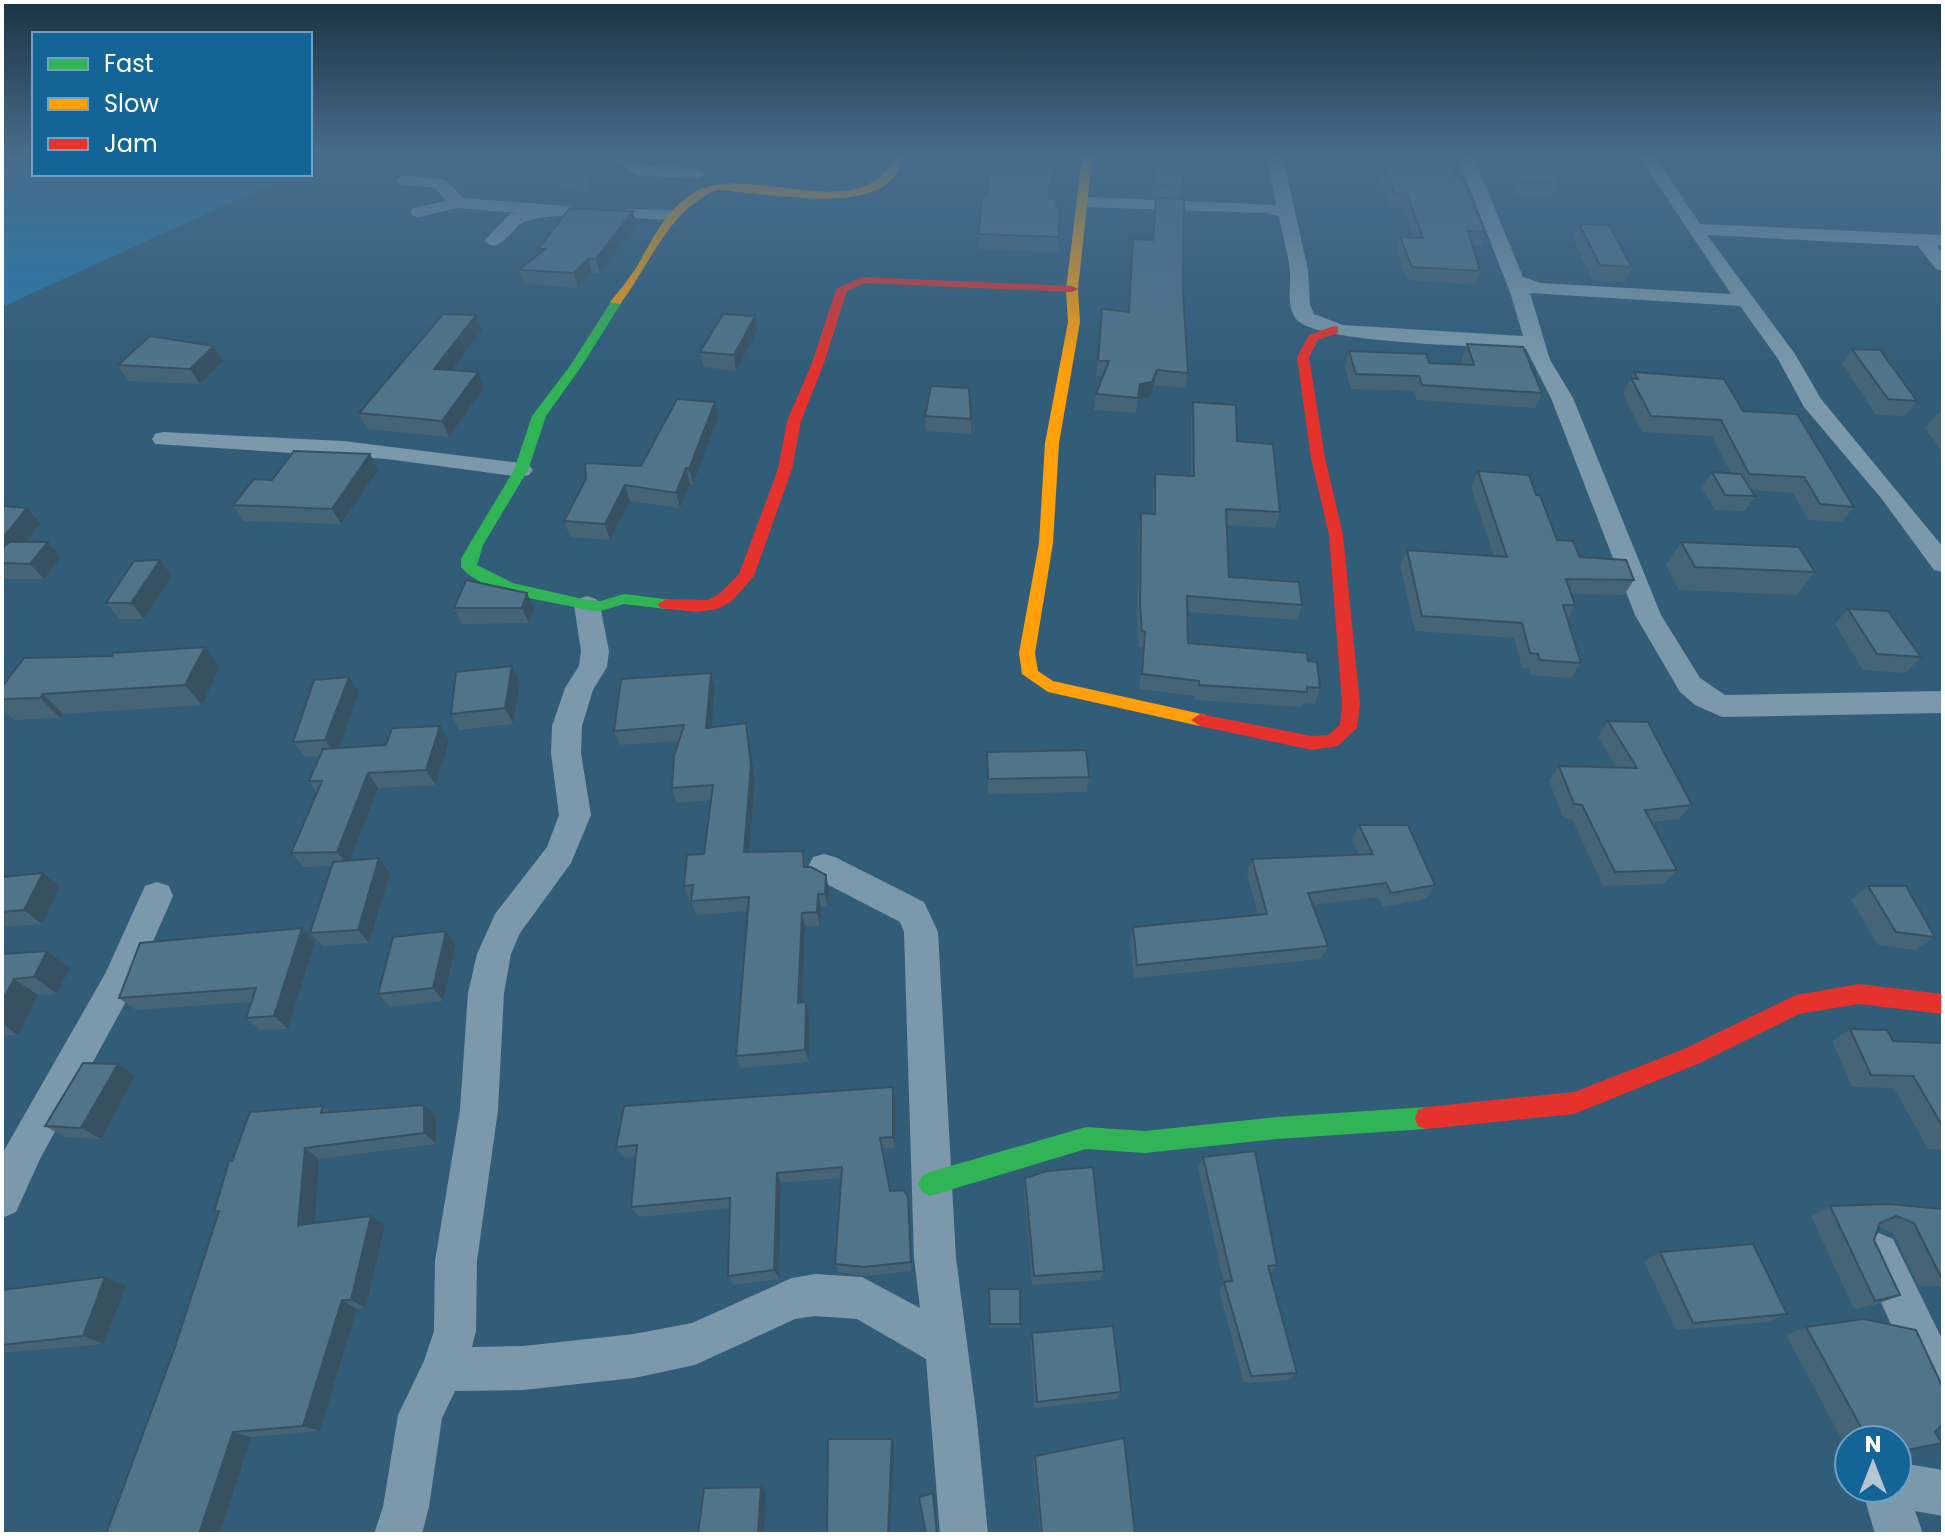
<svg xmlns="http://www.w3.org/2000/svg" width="1945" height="1536" font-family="Poppins,sans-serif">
<rect width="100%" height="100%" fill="#315d79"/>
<path fill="#247aac" d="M2,158h32v16h259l-291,133z"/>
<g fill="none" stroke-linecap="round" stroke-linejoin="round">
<path fill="#7b99ab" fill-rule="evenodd" d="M608,158c19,0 21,5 37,7 17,4 48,-3 61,9l-8,5 -60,-4z
M1267,158h16l25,112 2,35 4,9 29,11 180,11 -12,-41 -53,-137h16l49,119 18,6 190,11 -91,-136h16l44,66 243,11v10l-6,1 6,7v18l-7,-2 -18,-23 -211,-11 88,119 26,45 122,148v25l-9,-2 -53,-72 -77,-91 -26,-48 -38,-53 -210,-13 20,67 23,38 88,217 39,63 25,17 218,-4v22l-221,4 -27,-12 -15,-13 -45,-77 -84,-217 -25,-49c-38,-3 -210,-5 -230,-30 -10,-14 -5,-32 -6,-48 -2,-18 -8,-37 -11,-55l-14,-3 -181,-6 -9,-5 9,-5 192,8z
M404,175l42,5 17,18 126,10 82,2 9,5 -9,5c-39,-1 -109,-10 -144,1 -14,4 -19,22 -34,25l-9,-5 26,-27 6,-1 -58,-5 -39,9 -6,-1 -3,-4 3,-4 33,-7 -11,-13 -37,-4 -2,-4z
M163,432l180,9 178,22 8,2 4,5 -4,5 -8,2 -134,-18 -232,-15 -3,-5 3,-5z
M587,596l9,3 4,6 9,46 -2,16 -14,23 -11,36 -1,27 10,62 -20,48 -51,70 -9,21 -7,39 -6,117 -21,151 -1,70 -4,16 51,-1 111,-12 58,-11 100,-45 23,-4 47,3 58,31 -6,-50 -10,-326 -4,-10 -87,-45 -5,-10 5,-10 11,-3 11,3 89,45 14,30 18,326 21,162 11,114h-48l-14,-175 -69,-40 -42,-3 -20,3 -100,46 -61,13 -111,12 -68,1 -13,27 -13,89 -7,27h-48l9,-27 15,-92 26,-54 10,-30 1,-70 25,-151 8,-117 9,-39 18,-40 52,-67 12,-32 -8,-62 1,-27 13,-38 14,-22 2,-15 -7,-46 4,-6z
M157,882l12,4 4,10 -44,100 -89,163 -24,53 -14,6v-64l103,-180 40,-88z
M1879,1233l14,6 50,102v70l-16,-6 -68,-152 6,-14z
M1907,1464l36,6v46l-28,-5 8,23h-48l-9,-31 6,-15h25v-20z"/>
<path fill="#30b455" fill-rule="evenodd" d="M612,300l10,2 -41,65 -35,49 -18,54 -45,75 -6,20 36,18 74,17 14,1 23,-7 48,6 2,4 -8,5 -42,-5 -23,7 -14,-1c-36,-9 -102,-14 -126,-43v-8l8,-14 45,-75 18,-54 38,-50z
M1426,1107l8,3 3,8 -3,8 -8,3 -149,10 -132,14 -59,-4 -156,47 -8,-4 -4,-8 4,-8 8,-4 156,-45 59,4 132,-14z"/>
<path fill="#ff9f0a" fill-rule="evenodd" d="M894,158h10c-5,12 -12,24 -23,30 -42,21 -118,5 -164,2 -48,19 -67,75 -97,114l-10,-2c9,-11 18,-22 26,-34 17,-29 32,-64 65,-79 51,-23 162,37 193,-31z
M1082,158h10l-14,131 2,33 -21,121 -6,100 -18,110 3,18 15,10 153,34 3,5 -9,6 -152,-34 -26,-18 -3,-21 20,-110 6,-100 23,-121 -2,-33z"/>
<path fill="#e5322d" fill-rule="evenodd" d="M862,277l210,9 6,3 -6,3 -208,-9 -17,8 -23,72 -23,58 -9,48 -38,107 -23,26 -14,7 -20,3 -37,-4 -2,-4 8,-5 42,1 11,-6 20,-20 39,-105 9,-48 25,-58 24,-74z
M1334,326l4,1v6l-20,7 -9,17 16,101 18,77 17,169 -3,24 -19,18 -26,4 -112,-24 -9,-6 9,-6 112,22 16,-1 12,-10 2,-21 -13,-169 -18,-77 -14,-101 12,-22z
M1859,984l84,10v20l-84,-10 -60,10 -99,49 -126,51 -148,15 -8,-3 -3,-8 3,-8 8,-3 148,-15 110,-43 112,-54z"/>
</g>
<path fill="#456476" d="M804,158h27l-3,8 -23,-1z
M955,158h37l-3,10 -34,-1z
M1156,158h28l-3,40 -28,-1z
M1380,158h67l9,20 29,54 -4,14 -9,-1 8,26 -5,14 -67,-5 -12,-29 4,-14 13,1 -10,-31h-13l-13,-38z
M1501,158h44l12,25 -5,14 -35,-1z
M1054,161l-4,38 6,7h4l-2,46 -79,-3v-15l7,-39z
M611,163l-20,28 -29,-1 -4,-14z
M1156,198l27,93 5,82 -3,15 -31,-3 -4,12 -12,2 -2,14 -42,-3 2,-16 7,-18h-7l6,-67 26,3 5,-73 19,1z
M1579,224l53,43 -7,15 -32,-2 -20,-42z
M636,225l-36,49 -8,-1 -14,15 -54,-4 -5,-14 21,-17 -2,-4z
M482,330l-31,40 27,2 6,16 -35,49 -82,-8 -8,-16z
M757,331l-21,40 -32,-4 -4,-15z
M1467,344l75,49 -7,15 -118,-8 -3,-9 -63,-2 -6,-22 4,-16 80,12 34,2 -1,-6z
M214,346l9,15 -23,23 -72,-3 -10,-16z
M1852,349l65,52 -12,15 -29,-1 -34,-51z
M1634,372l109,39 111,96 -12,15 -34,-2 -15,-27 -41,-3 3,6 -10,15 -30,-1 -13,-22 10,-16 19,1 -19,-37 -70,-4 -19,-38z
M1193,402l44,39 43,71 -5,16 -48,-3 2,52 73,28 -5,15 -110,-8 1,31 120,18 12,27 -5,16 -12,-1 -2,4 -106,-7v-4l-56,-7 4,-42h-4l-2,-26 2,-93 2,-15 12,1v-25l2,-15 36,2v-59z
M1938,413h5v40l-18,-25z
M925,416l46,3v15l-45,-3z
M718,418l-25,66h-3l-10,24 -50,-7 -20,39 -40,-3 -6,-16 77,-55z
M370,454l8,16 -37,54 -98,-3 -10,-16 39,-25z
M1478,471l58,24 21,45 23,17 54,23 -10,15 -52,-1 3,11 -7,14 13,44 -10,15 -40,-3 -2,-6 -7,-1 -8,-30 -99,-7 -15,-66 7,-15 87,6 -23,-69z
M2,506l25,2 13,15 -14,19 35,16 -17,21h-41l-1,-2z
M1681,542l134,30 -18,23 -118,-5 -13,-25z
M160,560l12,16 -28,43h-25l-13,-16z
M466,580l68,28 -5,15 -67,1 -8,-16z
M1848,609l73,48 -15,16 -43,-3 -28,-46z
M512,666l8,16 -7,42 -54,6 -8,-16z
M220,667l-18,38 -139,9 -3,4 -46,2 -12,-12v-21z
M715,688l-4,39 35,-4 3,15 6,42 -6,72 57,15 20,8 3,14 -1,18h-7l-1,19h-15l-3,77 4,-1 3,13v47l-68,6 -5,-12 12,-145 -52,4 -5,-15h-2l-5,-14 20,-32 7,-54 -34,3 -5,-15 7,-47 -59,4 -6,-14z
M359,692l-21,56 111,-7 -13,44 -58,3 -28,73 40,12 -21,70 -46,3 -13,-13 22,-67 -28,1 -13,-14 26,-61 -8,-11 11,-25 -15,1 -12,-15z
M1608,721l84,84 -13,14 -27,3 25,48 -13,14 -61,2 -31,-67h-8l-15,-38 10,-15 57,1 -18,-30z
M987,752l102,25 -2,15 -99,2z
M1359,825l76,60 -9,14 -43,8 -5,-10 -65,8 15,41 -7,13 -187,19 -4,-38 3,-13 125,-12 -11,-42 5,-14 107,-4 -7,-15z
M2,877l58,10 -18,37 -40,3z
M1868,886l67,51 -19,13 -38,-5 -27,-45z
M302,928l13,14 -27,87 -28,1 -14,-12 5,-16 -115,8 -17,-12z
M446,931l10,14 -13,56 -53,6 -12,-13z
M47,951l23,17 -13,26 -19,1 -20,40 -16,1v-82z
M1850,1029l43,12 50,2v106h-15l-34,-61 -42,-1 -20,-46z
M135,1076l-34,63 -36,-2 -20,-11z
M895,1098v50l-13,1 8,42 19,16 3,64 -46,5 -28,-4 -3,-8 6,-86 -60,5 -2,96 -46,6 -5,-9 2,-68 -91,9 -8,-10 5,-50 -12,1 -8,-11z
M323,1106l7,6 106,4v28l-117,15 -5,64 71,2 -19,83 -9,1 -37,122 -69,6 -31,97h-114l69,-187 43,-132 -4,-3 18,-51z
M1203,1157l74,108 -7,8 27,100 -8,7 -45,3 -25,-92 5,-8 -26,-116z
M1025,1178l79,93 -4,9 -68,5 -8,-97z
M1830,1206l113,3v77h-24l-26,-53 -14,-6 -5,13 26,55 -22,9 -24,5 -43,-93z
M1660,1252l127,62 -19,8 -92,8 -32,-69z
M105,1277l21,8 -22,59 -102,9v-63z
M989,1289l31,35v4h-31z
M1806,1327l91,113h-48v13l-63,-118z
M1032,1333l89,59 -4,7 -82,9 -5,-67z
M1035,1456l100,78h-95l-7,-73z"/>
<path fill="#385160" d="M601,158h9l1,5 -20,28 -3,-14z
M1054,161v14l-6,38v-15z
M633,211l3,14 -36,49 -4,-15z
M588,259l4,14 -14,15 -4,-15z
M476,315l6,15 -41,54 -7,-15z
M755,316l2,15 -21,40 -2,-16z
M214,346l9,15 -23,23 -10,-15z
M1157,370l-3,15 -4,12 -12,2 -2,14 4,-29z
M478,372l6,16 -35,49 -7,-16z
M715,402l3,16 -25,66 -4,-15z
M370,454l8,16 -37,54 -9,-15z
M686,468l4,16 -10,24 -4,-15z
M625,485l5,16 -20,39 -5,-16z
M27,508l13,15 -26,35 -12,-13v-6z
M48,542l13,16 -17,21 -14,-15z
M160,560l12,16 -28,43 -13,-16z
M527,593l7,15 -5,15 -7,-15z
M205,647l15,20 -18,38 -17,-20z
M512,666l8,16 -7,42 -8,-16z
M711,673l4,15 -5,55 -4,-15z
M349,677l10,15 -23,63 -11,-15z
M43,694l20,20 -3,4 -20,-20z
M746,723l3,15 6,42 -7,86 -4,-14z
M440,726l9,15 -13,44 -10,-15z
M368,773l10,15 -30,78 -11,-14z
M379,858l11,15 -21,70 -11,-13z
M43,873l17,14 -18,37 -18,-14z
M826,875l3,14 -1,18 -3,-13z
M818,894l3,13 -1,19 -3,-14z
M802,913l3,13 -3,90 -4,-13z
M302,928l13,14 -27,87 -14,-13z
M446,931l10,14 -13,56 -10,-13z
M47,951l23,17 -13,26 -23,-17z
M14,979l24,16 -20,40 -16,-11v-22z
M806,1002l3,13v47l-4,-12z
M118,1064l17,12 -34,63 -20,-11z
M893,1087l2,11v50l-2,-11z
M424,1105l12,11v28l-12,-11z
M305,1148l14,11 -5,76 -16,-10z
M777,1173l4,10 -2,96 -5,-9z
M908,1197l1,10 3,64 -1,-9z
M371,1216l14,9 -19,83 -15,-8z
M105,1277l21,8 -22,59 -21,-8z
M342,1300l15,9 -37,122 -17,-5z
M233,1432l18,5 -31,97h-21z
M892,1439l2,5 -4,90h-2z
M761,1487l5,4 -2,43h-6z"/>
<path fill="#507489" stroke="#385160" stroke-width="2" d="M573,158h28l-13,19 -30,-1z
M994,158h34l26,3 -6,37 9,1 -1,7h4l-1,31 -80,-3 3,-39h4z
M1157,158h27l-1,28 -28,-1z
M1381,158h66l9,20h5l6,11 18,43 -17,-1 12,40 -68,-4 -12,-30 23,1 -16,-44 -13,-1z
M1512,158h33l12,25 -35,-1z
M1156,198l28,1 -1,92 5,82 -31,-3 -5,12 -12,2 -2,14 -42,-4 13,-33h-11l4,-52 27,3 4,-73 20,1z
M570,208l63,3 -37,48h-8l-14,14 -55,-3 26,-21h-7z
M1579,224l30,1 23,42 -32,-2z
M443,314l33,1 -42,54 44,3 -36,49 -83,-8z
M723,314l32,2 -21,39 -34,-3z
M150,336l64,10 -24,23 -72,-4z
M1467,344l56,3 19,46 -120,-8 -3,-9 -63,-2 -7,-23 77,3 3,9 45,2z
M1852,349l28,1 37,51 -29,-2z
M1634,372l90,7 19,32 54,3 57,93 -34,-3 -16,-27 -55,-3 -28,-54 -70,-4 -20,-38 7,1z
M931,386l38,2 2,31 -46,-3z
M677,399l38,3 -26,67 -3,-1 -10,25 -51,-8 -20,39 -41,-3 22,-42 -1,-16 56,3z
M1193,402l43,3 1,36 36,3 7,68 -54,-3 3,68 70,5 3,23 -115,-9 1,47 119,10 1,8 9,1 3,26 -13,-1v5l-108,-7v-4l-57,-7 3,-42 -3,-1 -2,-26 1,-92 14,1v-40l39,2z
M294,451l76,3 -38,55 -99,-4 21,-26 18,1z
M1478,471l51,4 7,20h4l17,45 16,1 7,16 46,3 8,20 -68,-1 9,26h-12l18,58 -41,-3 -2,-6 -8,-1 -8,-30 -100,-7 -15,-66 100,7z
M1712,472l29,2 14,22 -30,-1z
M2,506l25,2 -25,31z
M9,542h39l-18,22 -28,-1v-14z
M1681,542l118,5 16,25 -120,-5z
M160,560l-29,43h-25l28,-42z
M466,580l61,13 -5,15h-68z
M1848,609l40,2 33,46 -44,-3z
M205,647l-20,38 -142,9 -3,4 -38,1v-12l22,-29 88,-2 1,-3z
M512,666l-7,42 -54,6 5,-42z
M711,673l-5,55 40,-5 5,42 -7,87 59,-1 1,16h7l15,8 -1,19h-7l-1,18 -15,1 -4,90 8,-1 -1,48 -69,6 13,-159 -58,4 2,-16 -9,1 3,-31 17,-1 9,-69 -41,3 2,-32 10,-31 -70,6 7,-52z
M349,677l-24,63 -32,2 21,-62z
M1608,721l40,1 44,83 -47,5 32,60 -62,2 -33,-67 -8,-1 -15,-38 78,2z
M440,726l-14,44 -58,3 -31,79 -46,1 31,-72h-13l14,-32 63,-4 6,-17z
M1086,750l3,27 -101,2 -1,-27z
M1359,825h49l27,60 -44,8 -5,-10 -78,10 20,53 -191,19 -4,-38 134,-13 -15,-55 121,-5z
M379,858l-21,72 -48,3 23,-71z
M43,873l-19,37 -22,2v-35z
M1868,886h38l29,51 -39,-5z
M302,928l-28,88 -28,2 10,-30 -137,10 21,-55z
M446,931l-13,57 -55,6 15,-57z
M47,951l-13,26 -20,2 -12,23v-48z
M1850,1029l37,1 6,11 50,2v84l-30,-51 -42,-1z
M83,1063l35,1 -37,64 -36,-2z
M893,1087v50l-13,1 10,53 14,-1 4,7 3,65 -47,5 -29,-3 7,-97 -65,6 -3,97 -46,6 2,-78 -99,9 6,-62 -21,2 8,-41z
M424,1105v28l-119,15 -7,77 73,-9 -20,84h-9l-39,126 -70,6 -34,102h-93l69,-187 44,-136 -5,1 15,-51h3l18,-49 73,-6 -2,7z
M1255,1151l22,114 -9,1 29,107 -46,3 -27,-94 8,-1 -29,-124z
M1093,1167l11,104 -70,5 -9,-98 22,-7z
M1889,1204l54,5v68h-2l-27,-54 -18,-7 -16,7 -6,17 26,55 -25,6 -45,-95z
M1753,1244l34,70 -94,9 -33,-71z
M105,1277l-22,59 -81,9v-55z
M989,1289h31v35h-30z
M1864,1319l52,11 27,58v36l-8,8 7,11 -45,9v-12h-29l-62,-113z
M1113,1326l8,66 -84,10 -5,-69z
M1124,1438l11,96h-93l-7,-78z
M828,1439h64l-4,95h-61z
M761,1487l-3,47h-60l6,-46z
M933,1493l4,41h-11l-7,-37z"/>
<linearGradient id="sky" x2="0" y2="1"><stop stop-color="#1b3343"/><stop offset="0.42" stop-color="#486d8c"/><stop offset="1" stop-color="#486d8c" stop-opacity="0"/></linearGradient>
<rect width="1945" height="373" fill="url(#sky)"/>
<rect width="1945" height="1536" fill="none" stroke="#ffffff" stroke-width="8"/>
<rect x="32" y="32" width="280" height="144" fill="#136497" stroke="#71a2c1" stroke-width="2"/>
<rect x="48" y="58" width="40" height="12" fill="#30b455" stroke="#71a2c1" stroke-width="2"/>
<text x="104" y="72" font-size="24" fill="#ffffff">Fast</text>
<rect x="48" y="98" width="40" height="12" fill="#ff9f0a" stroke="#71a2c1" stroke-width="2"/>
<text x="104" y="112" font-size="24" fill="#ffffff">Slow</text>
<rect x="48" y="138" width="40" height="12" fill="#e5322d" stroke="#71a2c1" stroke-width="2"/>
<text x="104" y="152" font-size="24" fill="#ffffff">Jam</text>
<g transform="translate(1873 1464)"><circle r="38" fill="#136497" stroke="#71a2c1" stroke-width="2"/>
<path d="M0-6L14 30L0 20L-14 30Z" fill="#b7c6d0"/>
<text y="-12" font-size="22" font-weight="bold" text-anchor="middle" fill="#ffffff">N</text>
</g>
</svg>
